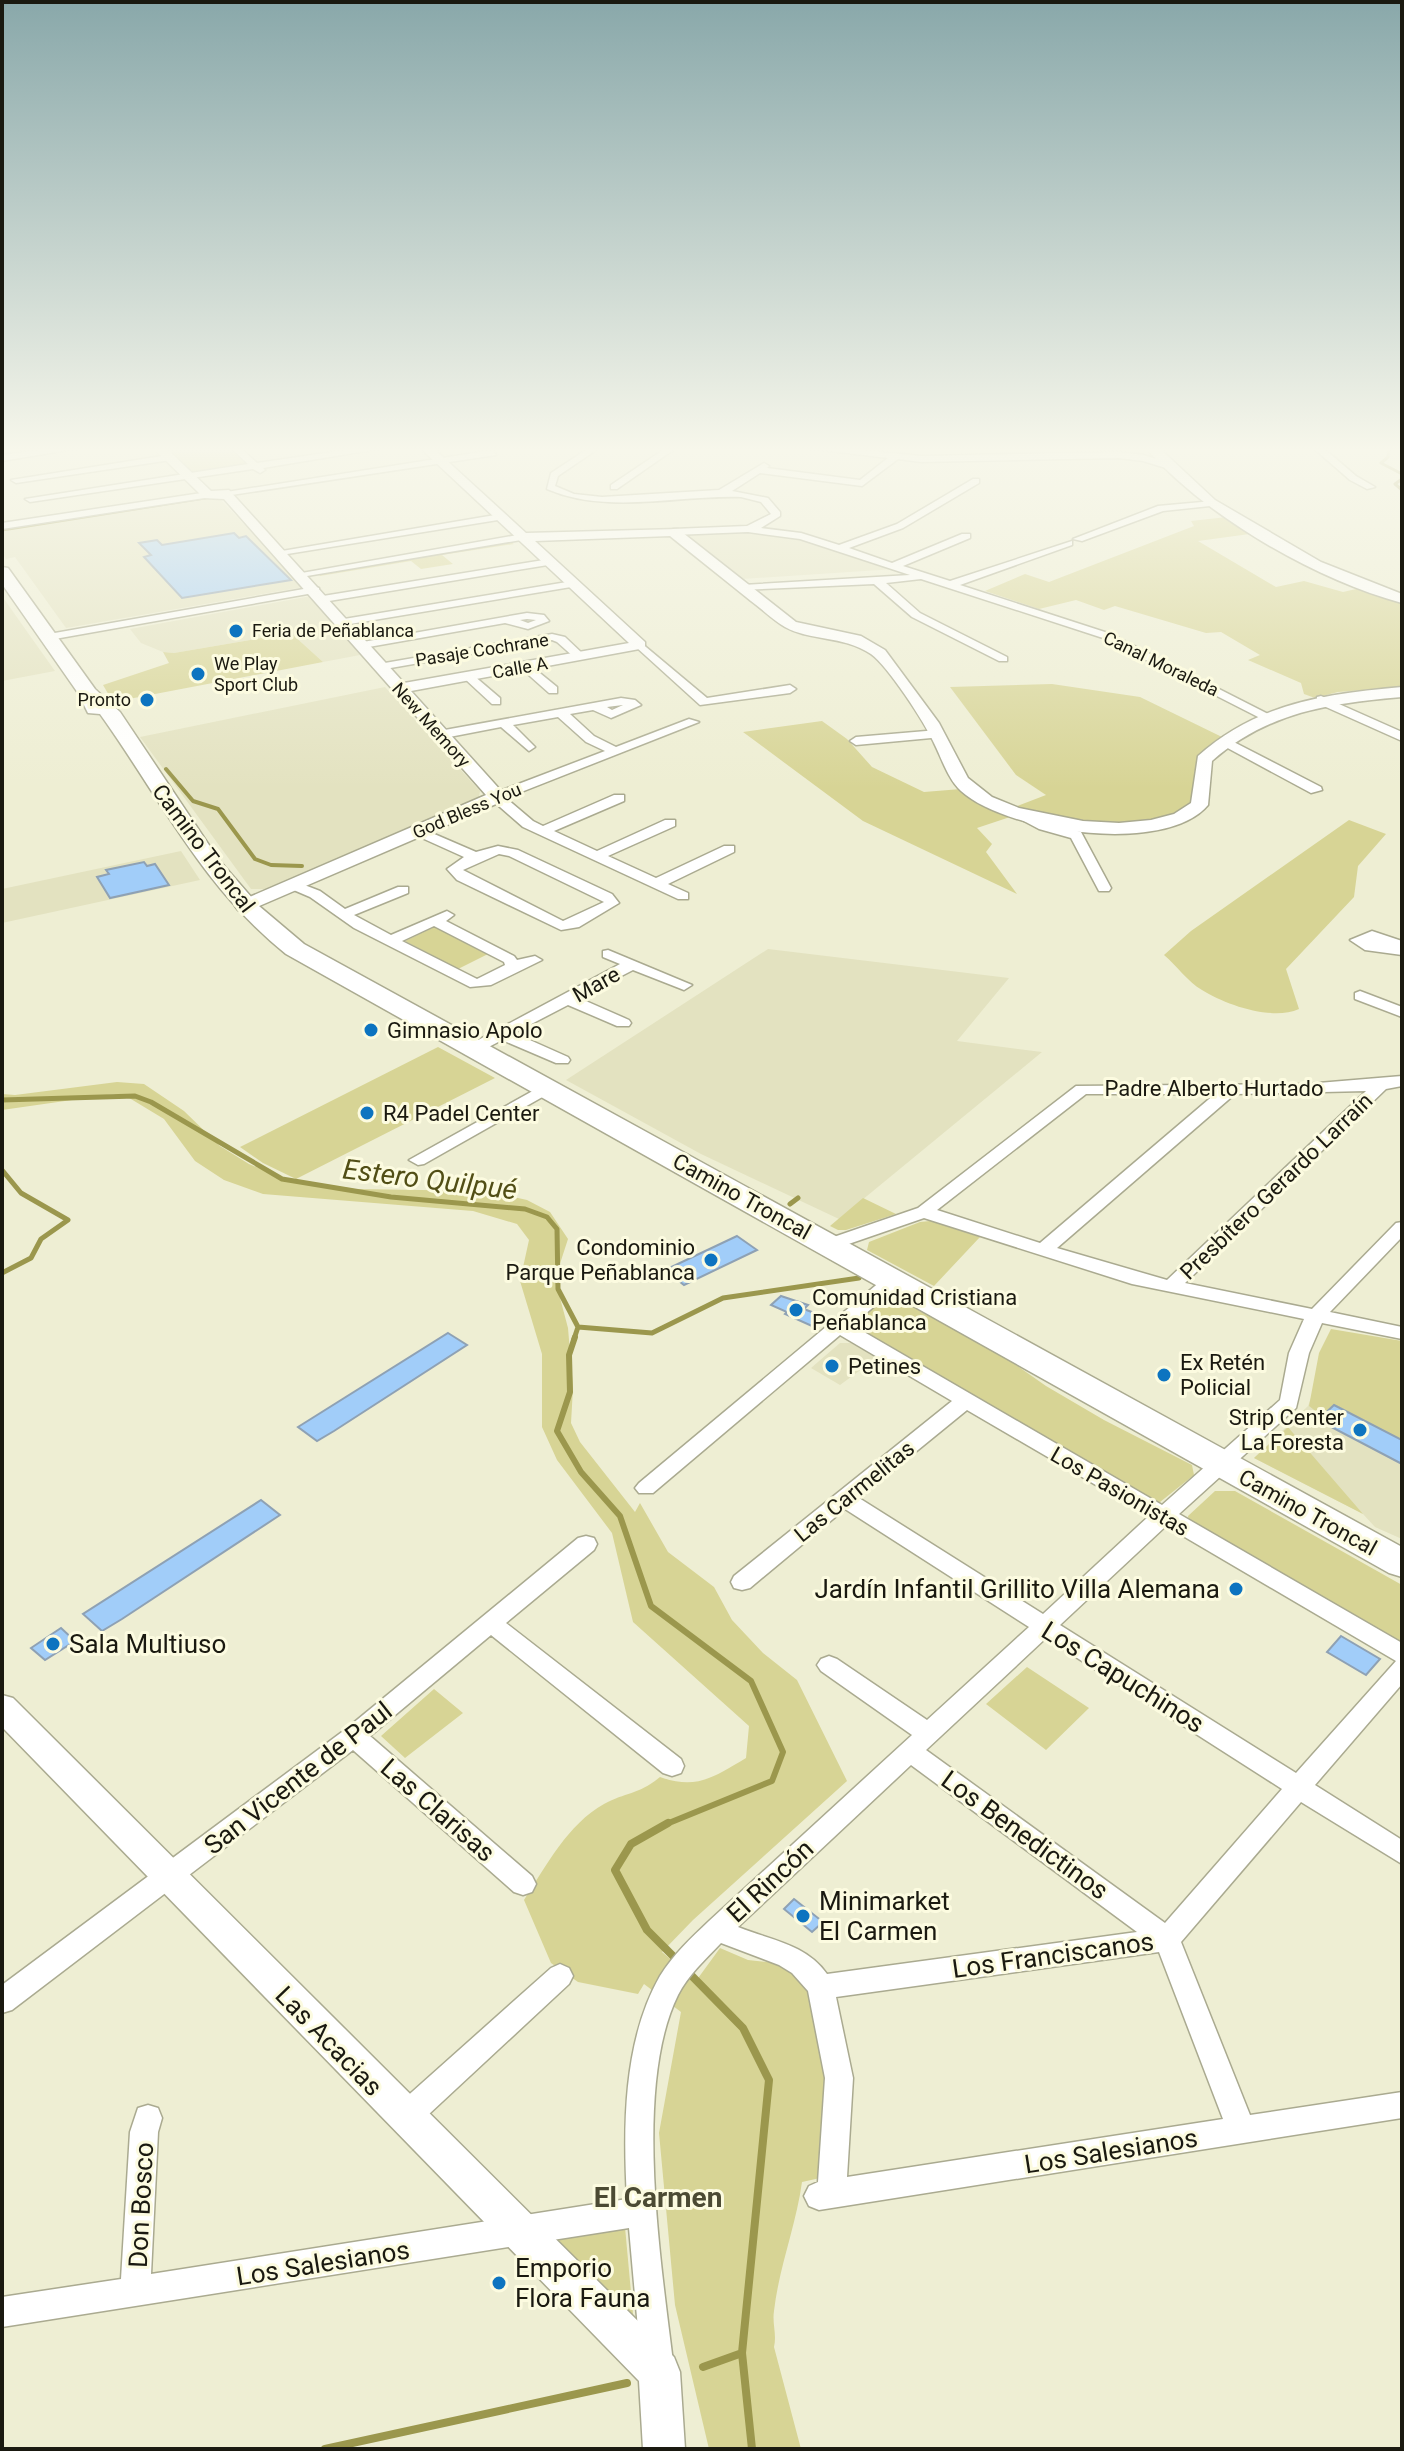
<svg xmlns="http://www.w3.org/2000/svg" width="1404" height="2451" font-family="Roboto,sans-serif">
<rect width="100%" height="100%" fill="#eeeed3"/>
<path fill="#e3e2c0" d="M218,497l86,90 -238,41 -51,-71 -9,2 -4,-6v-22z
M733,532l44,1 118,36 -153,10 -58,-45z
M2,596l26,37 27,38 -53,10z
M311,596l49,59 -37,7 -32,-29 -117,20 -11,-1 -22,-9 -11,-14z
M385,687l95,104 -1,6 -210,92h-18l-111,-152z
M181,851l19,29 -198,43v-34z
M768,949l241,29 -52,63 85,11 -203,167 -138,-65 -135,-74z
M840,1343h11l26,15 -37,27 -29,-17z
M1312,1395l90,45v99l-27,-12 -12,-13 -109,-56 54,-52z"/>
<path fill="#d7d495" d="M163,446h64l20,18 -57,8z
M1227,517l30,16 -59,8 78,46 28,-6 39,11 22,-5 37,17v83l-64,5 -23,6 -11,-4 -3,-11 -53,-23 12,-5 -39,-23 -15,1 -91,-27 -11,4 -28,-10 -37,9 -54,-18 40,-17 24,8 145,-56 -3,-5z
M509,541l5,3 -72,11 11,9 -32,5 -10,-8 -91,15 -2,-3z
M291,633l32,29 -210,40 -10,-17 66,-22 -6,-11 11,1z
M1052,684l88,13 82,40c-37,22 -22,29 -31,62 -12,46 -143,15 -176,8l31,-12 -30,-20 -66,-88z
M822,721l25,18 25,28 52,25 37,-3 52,27 -36,12 15,16 -6,8 31,42 -154,-73 -120,-89z
M1349,820l37,14 -28,32 -4,31 -68,72 13,40c-27,12 -73,-4 -97,-19 -14,-8 -25,-24 -38,-35l27,-24z
M436,926l52,28 -30,15 -53,-28z
M438,1047l57,31 -199,101 -33,-16 -23,-16z
M117,1082l27,2 40,27 36,35 29,18 34,14 72,11 131,2 41,9 23,12 18,27 -13,40 13,49 5,60 -2,35 9,19 55,70 5,-9 28,49 46,35 18,33 31,33 34,27 50,101 -154,139 -31,32 34,29 24,-33 28,12 38,4 23,22 18,97 -7,95 -18,4c-6,44 -23,85 -28,129 -2,13 3,23 0,36l27,102h-92l-34,-144 -16,-172 22,-121 -37,-28 -6,10 -60,-12 -27,-19 -27,-63c22,-34 44,-76 80,-96 22,-12 34,-9 56,-27 37,13 54,0 86,-19l3,-32 -116,-104 -21,-89 -55,-73 -15,-33v-73l-22,-73 9,-41 -12,-16 -44,-13 -210,-17 -39,-14 -29,-19 -31,-42 -38,-23 -12,-2 -112,16v-16l13,1z
M863,1198l33,16 -50,16h-8l-8,-4z
M930,1221l50,16 -46,49 -67,-36 2,-8 51,-20z
M897,1295l102,58 47,33 58,34 88,45 2,10 -34,27h-9l-297,-171v-7l31,-27z
M1331,1329l71,12v99l-67,-35 -13,11 -13,-10 10,-53z
M1288,1427l5,6 70,81 -109,-56z
M1215,1491h20l167,94v62l-213,-123 -1,-8z
M1027,1667l62,41 -43,42 -60,-46z
M434,1689l29,24 -58,45 -24,-22z
M625,2227l9,98 -88,-87z"/>
<g fill="none" stroke-linecap="round" stroke-linejoin="round">
<path stroke="#9b974d" stroke-width="3" d="M1389,446l-1,11 -7,6 21,11
M1402,479l-7,5 7,6
M2,530l209,-33"/>
<path stroke="#9b974d" stroke-width="4" d="M166,769l27,32 25,8 37,50 16,6 31,1"/>
<path stroke="#9b974d" stroke-width="5" d="M2,1100l133,-4 16,6 131,77 109,18 134,12 22,8 10,12 1,60 20,38 -4,12
M2,1170l19,23 47,27 -27,19 -10,19 -29,15
M790,1204l8,-6
M578,1327l74,6 71,-35 136,-20"/>
<path stroke="#9b974d" stroke-width="6" d="M575,1337l-6,18 1,37 -13,39 24,41 39,44 31,90 100,75 32,71 -11,29 -108,44"/>
<path stroke="#9b974d" stroke-width="8" d="M668,1823l-37,21 -16,26 32,60 29,29
M688,1972l55,56 26,52 -27,273 10,96
M703,2367l39,-14
M325,2449l302,-66"/>
</g>
<path fill="#a1cdf9" stroke="#8ea1b4" stroke-width="2" d="M234,533l5,5 7,-2 45,44 -109,18 -38,-41 7,-2 -12,-12 18,-3 5,5z
M144,862l3,4 8,-2 14,21 -59,13 -13,-21 12,-3 -3,-4z
M737,1236l20,14 -73,35 -19,-15z
M781,1296l27,9 -4,4 18,7 -10,10 -27,-12 2,-2 -16,-7z
M448,1333l19,12 -133,86 -17,10 -19,-14z
M1334,1405l68,35v24l-84,-44z
M261,1500l19,15 -158,104 -20,12 -19,-17z
M61,1628l14,13 -30,19 -14,-12z
M1341,1636l39,23 -14,16 -39,-23z
M794,1899l29,23 -11,10 -28,-23z"/>
<g fill="none" stroke-linecap="round" stroke-linejoin="round">
<defs>
<path id="minor" d="M68,446h24l-90,15v-6z
M229,446h9l19,17 116,-17h23l-133,22 2,2 -5,3 -7,-4 -223,33 -5,-3 223,-35z
M592,446h10l-44,30 -3,10 19,8 28,3 117,-7 45,-27 5,3 -2,2 93,12 28,-22 -99,-12h31l101,10 198,-4 25,3 28,9 -3,5 -26,-8 -24,-3 -198,4 -23,-3 -36,27 -102,-13 -28,18 36,7 12,14v4l-19,12 40,5 38,12 58,-21 76,-45h6v4l-76,45 -54,20 43,15 70,-29h8v4l-67,28 47,15 122,-40v4l-112,40 151,49 161,82 -10,3 -159,-81 -182,-59 -35,4 34,30 87,44v4h-8l-87,-44 -38,-33 -135,6 -1,-2 5,-3 167,-10 -110,-36 -52,-7 -75,3 -5,-3 5,-3 74,-3 24,-12 -10,-12 -20,-5c-64,-2 -134,18 -194,-8l4,-16z
M669,446h10l-62,43h-6v-4z
M1311,446h10l35,30 19,11 -8,2 -17,-9z
M493,450l3,5 -271,41 -5,-3z
M168,455l3,5 -155,23 -5,-3z
M208,492l5,3 -2,2 -209,32v-6z
M1213,501v4l-3,1 -47,5 -81,30 -9,-2 85,-33z
M501,514l5,3 -2,2 -223,36 -5,-3z
M523,534l5,3 -1,2 -226,38 -5,-3z
M550,559l5,3 -1,2 -231,38 -5,-3 5,-3z
M573,581l4,1v4l-233,39 -5,-3 5,-3z
M315,587l4,1v4l-270,48 -6,-3 6,-3z
M527,613l17,2 5,6 -21,8 -23,-6 -142,25 -6,-3 6,-3zM527,619l9,1 -8,3 -8,-3z
M552,634l13,3 18,17v4h-8l-18,-16 -5,-2 -173,30 -6,-3 6,-3z
M640,642l67,56 83,-13 6,4 -6,4 -90,12 -64,-58v-4z
M522,665h8l27,22v6h-8l-27,-24z
M465,675h8l27,23v6h-8l-27,-25z
M1321,696l81,36v9l-85,-38v-6z
M621,698l14,2 6,5 -30,13 -18,-8 -23,4 24,22 22,11 73,-28 10,3 -193,76 27,23 10,5 71,-31h10v6l-70,30 43,20 68,-31h10v6l-67,30 48,22 68,-32h10v6l-66,32 20,9v6h-10l-155,-72 -31,-27v-6l113,-43 -19,-9 -28,-25 -45,8 22,22 -6,4 -28,-24 -62,12 -6,-4 6,-4zM623,705l-11,5 -5,-3z
M938,730l4,1v6l-86,8 -6,-4 6,-4z
M1226,738l95,49 1,3 -11,3 -89,-48 -2,-3z
M1027,813l22,10 32,9 30,56 -2,3h-10l-28,-53 -32,-9 -17,-9v-6z
M418,827l58,25 22,-6 20,4 94,44 7,9 -40,24 -18,3 -104,-50 -10,-11 17,-12 -51,-23v-6zM499,854l10,2 95,46 -41,19 -100,-51z
M294,881l26,10 25,18 53,-22h10v6l-54,22 37,20 56,-24 7,4 -8,6 68,35 3,4 18,-4 7,4 -51,25 -21,2 -116,-59 -44,-31 -21,-9 -2,-3zM434,926l70,36 1,3 -28,14 -75,-38z
M1372,931l30,10v14l-37,-5 -15,-10z
M608,950l84,35 -8,5 -5,-2 -46,-18 -54,28 50,22 2,3 -2,3h-12l-49,-21 -54,28 54,24 2,3 -2,3h-12l-54,-23 -21,11h-12l-2,-3 2,-3 151,-81 -17,-7v-6z
M1360,991l42,16v10l-47,-18v-6z
M1402,1076v10l-16,3 -201,194 127,26 84,-86 6,-1v15l-72,75 72,15v12l-80,-16 -13,30 -13,55 -117,106 223,129v41l-87,101 87,55v24l-101,-62 -120,140 69,173 152,-23v26l-583,92 -10,-4 -5,-10 5,-10 9,-4 7,-104 -17,-87 -16,-18 -13,-8 -58,-22c-15,16 -33,32 -43,52 -45,91 -17,267 -5,367l-5,11 -11,5 -11,-5 -5,-11 -12,-134 -627,99v-30l119,-18 9,-147 8,-24 10,-3 10,3 4,10 -4,14 -7,142 476,-75c-4,-72 -4,-158 33,-223 13,-21 31,-38 49,-55l203,-186 -91,-64 -4,-6 4,-6 8,-3 8,3 90,61 102,-93 -184,-118 -95,79 -8,2 -8,-2 -3,-6 3,-6 218,-175 -112,-66 -187,158h-14l-4,-5 4,-5 248,-207h14l2,4 -2,4 -49,41 310,180 118,-105 9,-47 15,-34 -172,-35 -208,-66 -87,30h-12l-3,-4 3,-4 93,-32 158,-122 230,-2zM1366,1091l-199,189 -110,-32 178,-154zM1086,1094h129l-175,149 -103,-33zM967,1410l182,106 -106,98 -184,-116zM1166,1526l230,135 -100,112 -236,-148zM1046,1638l236,151 -117,134 -239,-173zM911,1765l226,167 -310,42c-21,-30 -57,-34 -89,-47zM1159,1952l64,167 -376,58 6,-99 -17,-81z
M547,1083l8,5 -2,3 -129,73 -6,1 -9,-5z
M586,1536l8,2 3,6 -3,6 -88,73 175,136 3,7 -3,7 -9,3 -9,-3 -172,-138 -121,101 162,140 4,8 -4,8 -9,3 -9,-3 -161,-142 -341,260 -10,3v-28l344,-256 232,-191z
M560,1964l9,4 4,8 -4,8 -155,144 -10,3 -10,-3 -4,-10 4,-10 157,-140z"/>
<path id="tertiary" d="M151,446h13l47,45 18,-1 175,193 225,-40 -211,-197h13l95,87 152,-4 118,93 65,14 24,14 54,73 29,55 24,19 27,11 64,13 36,2 32,-3 23,-6 17,-11 7,-47c60,-53 126,-62 204,-69v10c-71,6 -135,15 -190,64l-4,44c-43,51 -202,27 -247,-14 -13,-12 -19,-32 -27,-48 -9,-20 -46,-77 -63,-89 -29,-19 -61,-13 -86,-27 -12,-7 -23,-18 -34,-26 -27,-22 -54,-43 -81,-65l-135,5 110,101v6l-234,43 92,102 3,4 -3,4 -258,111 -7,-2 -3,-4 3,-4 248,-107 -262,-296 -20,-1z
M1144,446h13l58,54 106,62 81,32v9c-88,-24 -199,-88 -258,-157z
M2,1695l11,3 661,659 6,15 5,77h-42l-4,-68 -637,-654z"/>
<path id="primary" d="M2,567l6,1 87,121 25,23 99,148 40,46 45,38 1098,603v30l-13,-4 -1103,-619c-82,-66 -122,-149 -181,-233l-5,-7 -12,-1 -10,-20 -76,-109z"/>
</defs>
<use href="#minor" stroke="#aaaa90" stroke-width="3"/>
<use href="#tertiary" stroke="#aaaa90" stroke-width="3"/>
<use href="#primary" stroke="#aaaa90" stroke-width="3"/>
<use href="#minor" fill="#fff" fill-rule="evenodd"/>
<use href="#tertiary" fill="#fff" fill-rule="evenodd"/>
<use href="#primary" fill="#fff" fill-rule="evenodd"/>
</g>
<linearGradient id="sky" x2="0" y2="1"><stop stop-color="#89a8aa"/><stop offset="0.57" stop-color="#f7f7eb"/><stop offset="1" stop-color="#f7f7eb" stop-opacity="0"/></linearGradient>
<rect width="1404" height="789" fill="url(#sky)"/>
<g fill="#0d74c0" stroke="#fcfbe0" stroke-width="3">
<circle cx="236" cy="631" r="8"/>
<circle cx="198" cy="674" r="8"/>
<circle cx="147" cy="700" r="8"/>
<circle cx="371" cy="1030" r="8"/>
<circle cx="367" cy="1113" r="8"/>
<circle cx="711" cy="1260" r="8"/>
<circle cx="796" cy="1310" r="8"/>
<circle cx="832" cy="1366" r="8"/>
<circle cx="1164" cy="1375" r="8"/>
<circle cx="1360" cy="1430" r="8"/>
<circle cx="1236" cy="1589" r="8"/>
<circle cx="53" cy="1644" r="8"/>
<circle cx="803" cy="1916" r="8"/>
<circle cx="499" cy="2283" r="8"/>
</g>
<g text-anchor="middle" stroke-width="6" stroke-linejoin="round" paint-order="stroke">
<g font-size="18" fill="#1a1910" stroke="#fcfbe0" text-anchor="start">
<text x="252" y="637">Feria de Peñablanca</text>
<text x="214" y="670">We Play<tspan x="214" dy="21">Sport Club</tspan></text>
<text x="131" y="706" text-anchor="end">Pronto</text>
</g>
<g font-size="18" fill="#1a1910" stroke="#fcfbe0">
<text transform="translate(482 650) rotate(-9)" y="6">Pasaje Cochrane</text>
<text transform="translate(1161 664) rotate(26)" y="6">Canal Moraleda</text>
<text transform="translate(520 668) rotate(-10)" y="6">Calle A</text>
<text transform="translate(431 725) rotate(48)" y="6">New Memory</text>
<text transform="translate(467 811) rotate(-23)" y="6">God Bless You</text>
</g>
<g font-size="22" fill="#1a1910" stroke="#fcfbe0">
<text transform="translate(204 848) rotate(53)" y="8">Camino Troncal</text>
<text transform="translate(596 984) rotate(-29)" y="8">Mare</text>
<text x="1214" y="1096">Padre Alberto Hurtado</text>
<text transform="translate(1276 1186) rotate(-44)" y="8">Presbítero Gerardo Larraín</text>
<text transform="translate(742 1196) rotate(29)" y="8">Camino Troncal</text>
<text transform="translate(854 1491) rotate(-39)" y="8">Las Carmelitas</text>
<text transform="translate(1120 1491) rotate(30)" y="8">Los Pasionistas</text>
<text transform="translate(1308 1512) rotate(29)" y="8">Camino Troncal</text>
</g>
<g font-size="22" fill="#1a1910" stroke="#fcfbe0" text-anchor="start">
<text x="387" y="1038">Gimnasio Apolo</text>
<text x="383" y="1121">R4 Padel Center</text>
<text x="695" y="1255" text-anchor="end">Condominio<tspan x="695" dy="25">Parque Peñablanca</tspan></text>
<text x="812" y="1305">Comunidad Cristiana<tspan x="812" dy="25">Peñablanca</tspan></text>
<text x="1180" y="1370">Ex Retén<tspan x="1180" dy="25">Policial</tspan></text>
<text x="848" y="1374">Petines</text>
<text x="1344" y="1425" text-anchor="end">Strip Center<tspan x="1344" dy="25">La Foresta</tspan></text>
</g>
<g font-size="26" fill="#1a1910" stroke="#fcfbe0" text-anchor="start">
<text x="1220" y="1598" text-anchor="end">Jardín Infantil Grillito Villa Alemana</text>
<text x="69" y="1653">Sala Multiuso</text>
<text x="819" y="1910">Minimarket<tspan x="819" dy="30">El Carmen</tspan></text>
<text x="515" y="2277">Emporio<tspan x="515" dy="30">Flora Fauna</tspan></text>
</g>
<g font-size="26" fill="#1a1910" stroke="#fcfbe0">
<text transform="translate(1123 1677) rotate(32)" y="9">Los Capuchinos</text>
<text transform="translate(298 1778) rotate(-38)" y="9">San Vicente de Paul</text>
<text transform="translate(438 1810) rotate(41)" y="9">Las Clarisas</text>
<text transform="translate(1025 1835) rotate(36)" y="9">Los Benedictinos</text>
<text transform="translate(770 1881) rotate(-43)" y="9">El Rincón</text>
<text transform="translate(1053 1955) rotate(-8)" y="9">Los Franciscanos</text>
<text transform="translate(329 2041) rotate(46)" y="9">Las Acacias</text>
<text transform="translate(1111 2151) rotate(-9)" y="9">Los Salesianos</text>
<text transform="translate(141 2205) rotate(-87)" y="9">Don Bosco</text>
<text transform="translate(323 2263) rotate(-9)" y="9">Los Salesianos</text>
</g>
<g font-size="28" font-style="italic" fill="#514e15" stroke="#fcfbe0">
<text transform="translate(430 1179) rotate(7)" y="10">Estero Quilpué</text>
</g>
<g font-size="28" font-weight="bold" fill="#4b4a33" stroke="#fcfbe0">
<text x="658" y="2207">El Carmen</text>
</g>
</g>
<rect width="1404" height="2451" fill="none" stroke="#1a1910" stroke-width="8"/>
</svg>
